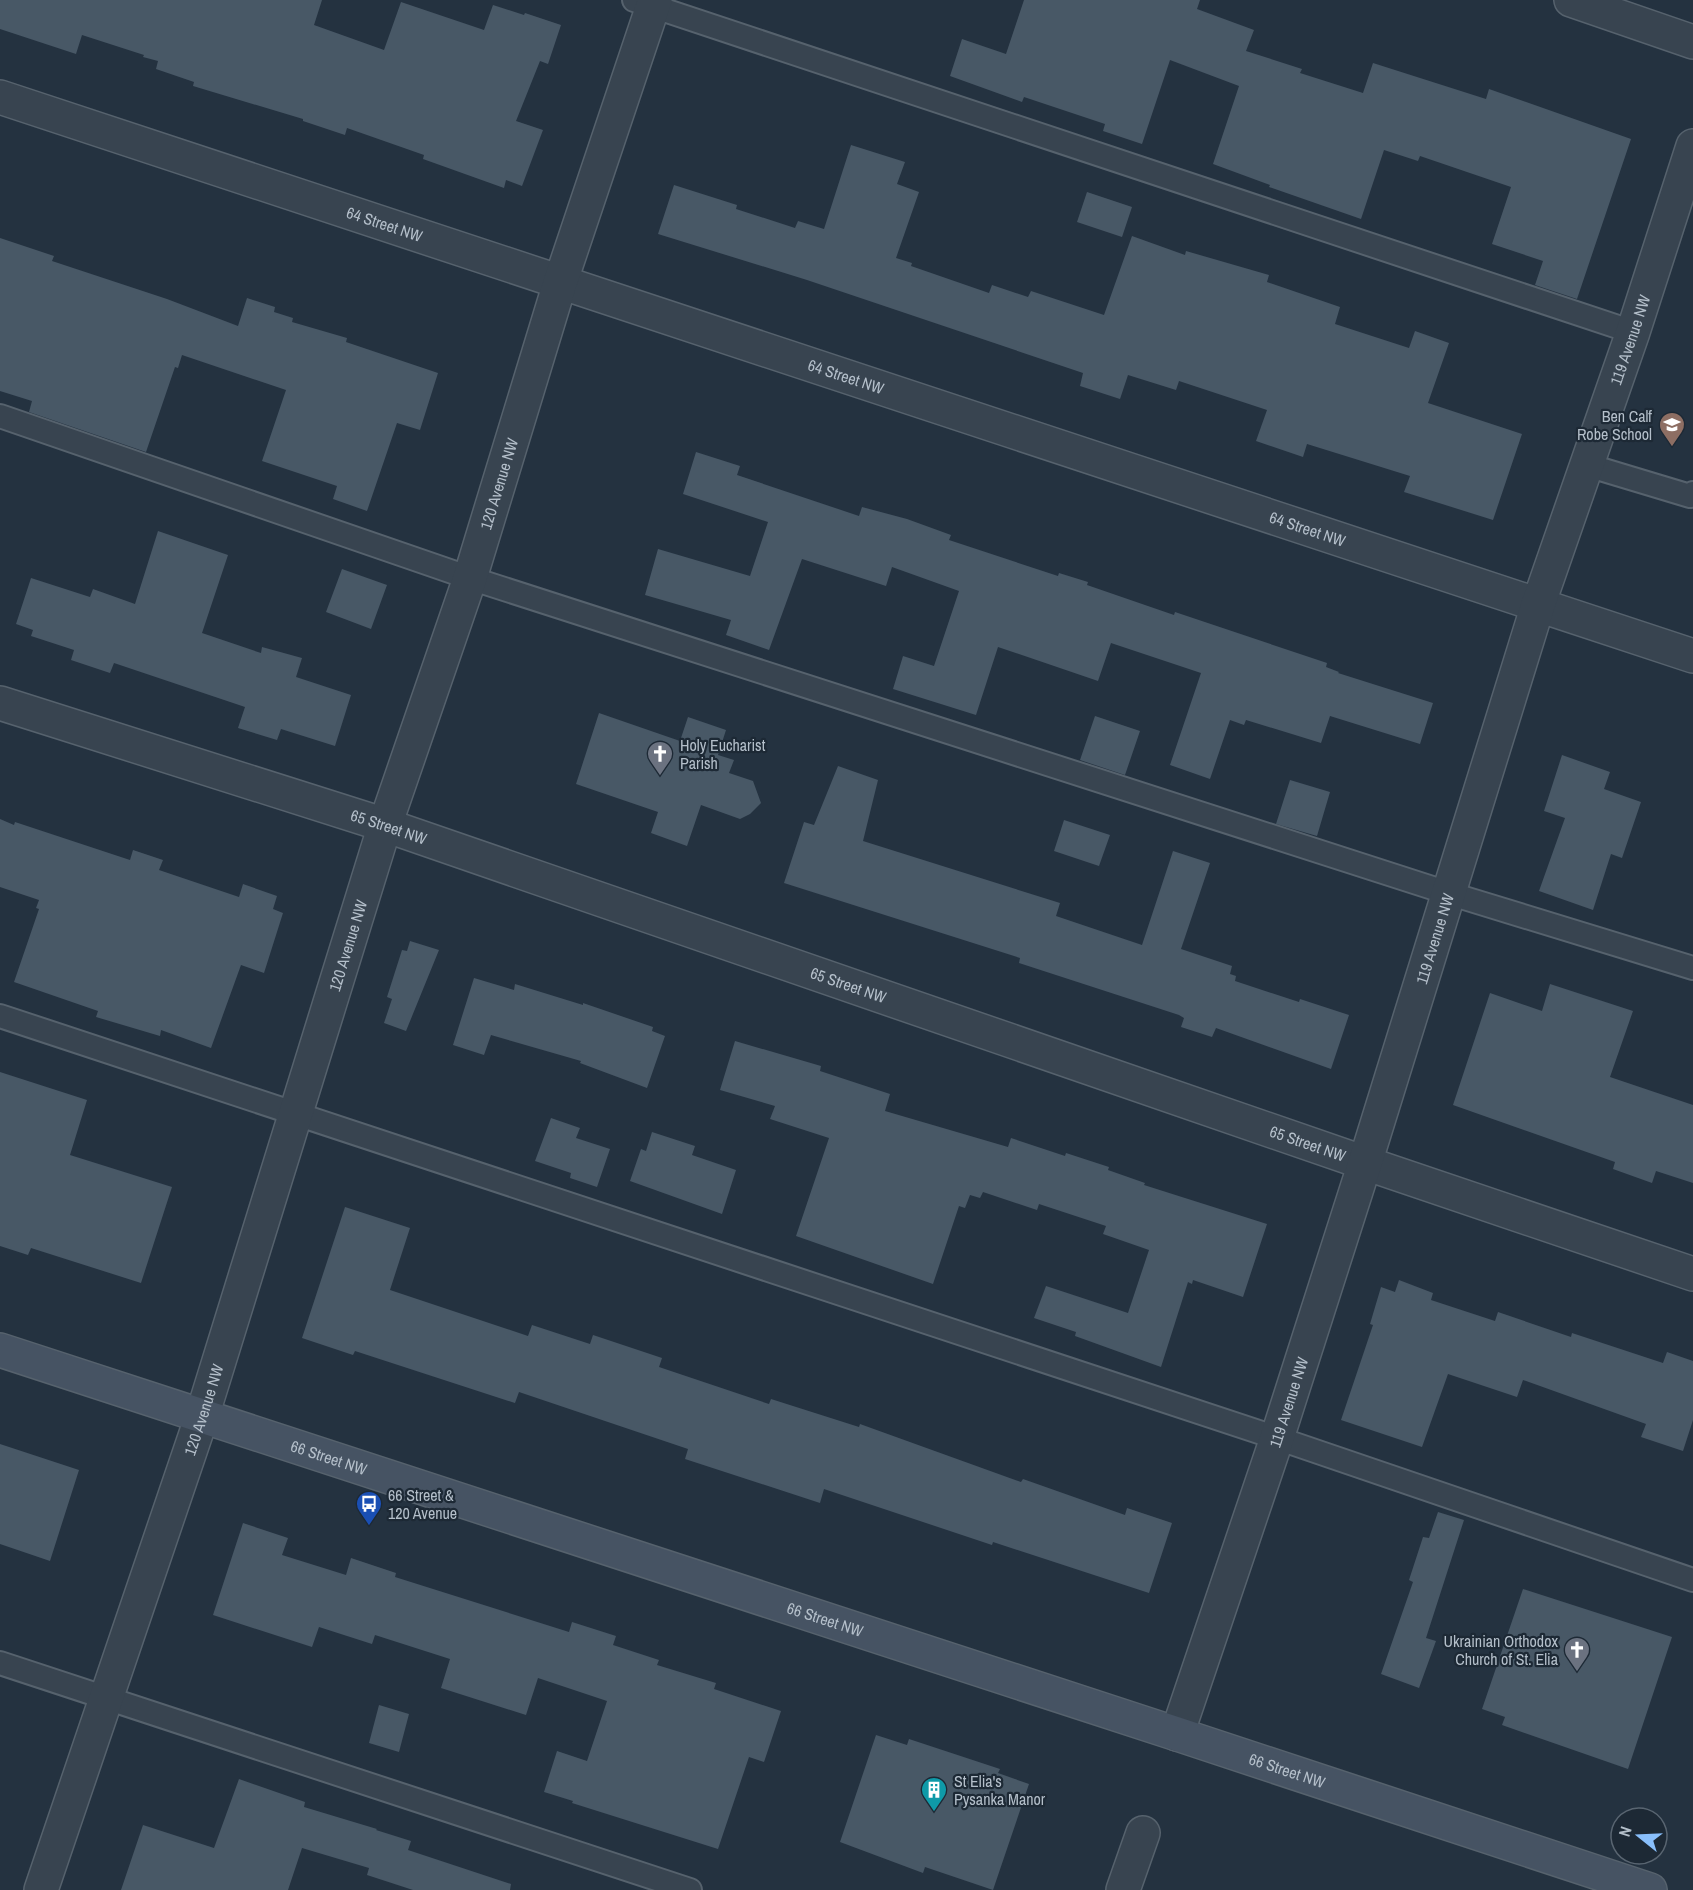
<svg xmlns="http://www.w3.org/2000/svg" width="1693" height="1890" font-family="'Archivo Narrow',sans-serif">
<rect width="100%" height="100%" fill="#243240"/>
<path fill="#485866" d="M0,0h322l-8,25 70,25 17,-48 83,28 9,-25 31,10 1,-2 36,12 -13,39 -8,-3 -24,60 27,9 -21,56 -16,-6 -2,8 -81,-29 1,-4 -77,-27 -2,7 -42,-14v-2l-110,-33 1,-4 -38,-13 2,-8 -15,-4 1,-2 -62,-20 -6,19 -76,-25z
M1024,0h176l-3,9 57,21 -8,21 56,18 -2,4 63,20 10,-30 113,36 3,-10 142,50 -54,160 -42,-14 8,-24 -51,-17 19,-57 -91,-31 -2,5 -34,-11 -23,69 -92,-32 1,-2 -57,-21 26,-78 -69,-26 -28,84 -39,-13 2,-7 -81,-27 -2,5 -72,-26 12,-37 44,15z
M851,145l54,17 -8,22 22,8 -23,66 16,5 -1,3 78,27 3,-8 36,12 3,-6 73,24 28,-79 53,19 1,-4 83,24 -2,7 73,25 -5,17 74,24 6,-17 34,12 -21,60 94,31 -29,86 -89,-28 6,-16 -103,-32 -4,13 -47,-16 11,-31 -88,-29 -3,9 -48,-15 -8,24 -40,-13 3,-13 -276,-93 -149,-46 16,-49 63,20 -1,4 59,19 3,-7 26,8z
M1087,192l45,15 -10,30 -45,-15z
M0,238l54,18 -2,5 115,38 71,27 9,-28 28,9 -1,5 19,6 -1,4 55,16 -1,4 92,31 -18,57 -23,-7 -30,88 -34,-12 4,-13 -75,-25 24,-71 -104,-35 -4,13 -3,-1 -29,85 -117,-40 3,-11 -32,-10z
M696,452l44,14 -3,9 122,41 3,-9 45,12 44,16 -2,5 109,36 1,-3 29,9 -1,3 87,30 1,-3 152,51 -1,4 13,5 -1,1 95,30 -13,41 -90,-28 -9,27 -75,-23 -2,5 -14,-5 -20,59 -40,-14 31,-92 -90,-30 -13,38 -100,-34 -22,68 -83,-26 10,-33 31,10 25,-75 -67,-24 -6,19 -84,-27 -33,91 -43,-15 5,-15 -86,-25 13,-46 92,27 18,-54 -85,-28z
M158,531l70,24 -26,78 59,20 1,-6 40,11 -6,19 55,18 -16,51 -54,-17 -4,11 -39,-12 7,-21 -131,-44 -4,10 -39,-13 3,-10 -43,-14 2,-6 -17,-6 15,-46 59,19 3,-8 42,15z
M342,569l45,16 -16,44 -45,-17z
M599,713l81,28 8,-24 38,13 -8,25 16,5 -5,13 24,8 8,22 -11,11 -10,5 -39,-14 -14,41 -36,-13 7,-21 -82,-28z
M1095,716l45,15 -15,44 -45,-15z
M1562,755l48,17 -6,17 37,13 -19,56 -11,-4 -18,56 -54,-19 26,-73 -21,-7z
M838,766l40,14 -15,61 197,62 -4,13 86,29 31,-94 37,12 -29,86 51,17 -2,8 6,2 -1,5 64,21 1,-3 49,16 -18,54 -115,-41 -4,9 -31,-10 3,-9 -5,-3 -160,-52 1,-5 -236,-75 20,-61 10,3z
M1290,780l40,12 -13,44 -41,-12z
M0,819l14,6 1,-3 115,38 3,-10 30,10 -4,10 80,27 4,-13 34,12 -4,13 10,4 -19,60 -23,-8 -30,83 -50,-18 -1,6 -64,-19 2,-6 -84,-29 25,-73 -3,-1 3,-8 -39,-13z
M1064,820l46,15 -11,31 -45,-15z
M410,941l29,9 -33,81 -22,-8 8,-24 -5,-2 15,-47 5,1z
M474,978l40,12 1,-6 68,21v-2l70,24 -1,4 13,5 -18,52 -67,-25 1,-2 -90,-26 -7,20 -31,-10z
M1550,984l83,27 -23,66 83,28v78l-37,-12 -4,12 -39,-14 2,-7 -162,-57 37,-112 52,18z
M735,1041l86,25 -1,5 70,23 -5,17 123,36 3,-9 54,18 1,-3 43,14 -1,3 37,13 -1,2 123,39 -24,73 -50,-17 -1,4 -4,-2 -27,85 -86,-31 1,-4 -42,-14 12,-32 82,27 21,-63 -46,-16 3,-8 -67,-22 -2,6 -54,-18 -3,6 -10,-3 -5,13 -6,-2 -26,78 -137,-48 33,-98 -59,-19 5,-13 -55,-16z
M0,1072l87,28 -17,55 102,32 -31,96 -110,-35 -3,7 -28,-9z
M551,1118l29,10 -4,10 34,11 -13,38 -27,-9 1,-5 -36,-12z
M652,1132l43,14 -3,9 44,15 -14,44 -92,-33 11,-32 5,2z
M345,1207l65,21 -20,62 138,46 4,-11 58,19 3,-9 69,23 -3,9 110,37 2,-5 88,28 1,-3 161,58 2,-3 102,36 2,-7 45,15 -23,70 -156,-51 -1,3 -168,-56 -4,14 -135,-44 3,-10 -169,-57 -4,11 -160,-52 -2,4 -51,-17z
M1399,1280l34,13 -2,7 64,21 3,-9 73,25 1,-4 91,30 4,-11 26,9v59l-10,31 -42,-14 5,-13 -123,-44 -6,17 -69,-23 -26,73 -81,-27 32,-95 -3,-1 11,-37 14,5z
M0,1444l79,26 -29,91 -50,-17z
M1438,1512l26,8 -38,118 10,3 -17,47 -38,-14 32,-92 -4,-2 14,-43 6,1z
M243,1523l45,15 -6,17 64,20 5,-17 45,15 -1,4 174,55 3,-10 44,14 -3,9 46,15 -2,5 59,18 -2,6 67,22 -17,51 -15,-5 -31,92 -146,-46 1,-2 -29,-9 13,-41 30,10 20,-60 -69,-23 -12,37 -85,-27 9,-29 -75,-24 -3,9 -53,-17 -7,20 -99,-32z
M1523,1589l149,48 -44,132 -126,-44 3,-8 -23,-8z
M379,1705l30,9 -10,38 -30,-9z
M876,1735l31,10 2,-6 91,30 -2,4 31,11 -36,106 -68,-23 -2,6 -83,-31z
M239,1779l66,23 -1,5 73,22 -1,1 35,11 -3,9 103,34 -1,6h-97l-46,-15 2,-7 -67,-20 -14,42h-167l22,-65 71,23z"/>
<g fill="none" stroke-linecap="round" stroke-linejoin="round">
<defs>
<path id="lane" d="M634,0l999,332
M0,416l470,162 978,315 245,75
M1587,465l103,31 3,-3
M0,1016l1277,422 416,142
M0,1663l690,227"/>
<g id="street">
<path d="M1571,0l122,42"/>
<path id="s1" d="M0,97l1693,559"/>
<path id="s2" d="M0,703l385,122 980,338 328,111"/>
<path id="s3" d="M1177,1734l100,-296 88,-275 173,-558 95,-273 60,-186"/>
<path id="s4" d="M41,1890l161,-474 183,-591 85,-247 90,-295 95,-283"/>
<path d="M1123,1890l20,-57"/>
</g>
<g id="secondary">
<path id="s5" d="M0,1350l1177,384 473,156"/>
</g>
</defs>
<use href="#lane" stroke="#56626d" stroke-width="26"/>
<use href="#street" stroke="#56626d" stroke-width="36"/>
<use href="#secondary" stroke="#56626d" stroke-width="36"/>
<use href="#lane" stroke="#384450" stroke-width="22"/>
<use href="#street" stroke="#384450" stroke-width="33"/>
<use href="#secondary" stroke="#465363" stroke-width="33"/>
</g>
<defs>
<symbol id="school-pin" viewBox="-11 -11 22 30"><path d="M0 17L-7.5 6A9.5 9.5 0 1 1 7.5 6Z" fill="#8d6e63" stroke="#1d2935"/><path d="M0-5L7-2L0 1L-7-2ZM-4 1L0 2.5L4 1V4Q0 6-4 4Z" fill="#fff"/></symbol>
<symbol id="church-pin" viewBox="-11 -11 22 30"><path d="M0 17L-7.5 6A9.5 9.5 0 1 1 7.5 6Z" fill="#6b7280" stroke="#1d2935"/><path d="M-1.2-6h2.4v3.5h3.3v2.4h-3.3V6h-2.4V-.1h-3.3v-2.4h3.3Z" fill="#fff"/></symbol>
<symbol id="bus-pin" viewBox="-11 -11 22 30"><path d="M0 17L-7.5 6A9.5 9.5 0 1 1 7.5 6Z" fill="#1a4fb4" stroke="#1d2935"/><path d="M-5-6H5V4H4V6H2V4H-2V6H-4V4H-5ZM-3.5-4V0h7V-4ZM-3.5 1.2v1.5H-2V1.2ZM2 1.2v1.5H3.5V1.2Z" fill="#fff"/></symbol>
<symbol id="building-pin" viewBox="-11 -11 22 30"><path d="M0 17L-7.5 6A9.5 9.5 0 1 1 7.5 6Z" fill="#0f9aa8" stroke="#1d2935"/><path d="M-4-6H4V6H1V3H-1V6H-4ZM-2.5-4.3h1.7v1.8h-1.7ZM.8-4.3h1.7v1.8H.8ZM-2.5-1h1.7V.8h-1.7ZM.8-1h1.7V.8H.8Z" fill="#fff"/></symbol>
</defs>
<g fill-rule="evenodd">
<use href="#school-pin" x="1657" y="410" width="30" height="40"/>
<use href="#church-pin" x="645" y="739" width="30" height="40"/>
<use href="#bus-pin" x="354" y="1489" width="30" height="40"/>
<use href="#church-pin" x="1562" y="1635" width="30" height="40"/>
<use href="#building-pin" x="919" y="1775" width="30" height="40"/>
</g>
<g text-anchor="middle" stroke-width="4.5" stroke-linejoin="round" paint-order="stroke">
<g font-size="16" fill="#b4bfca" stroke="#1d2935">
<text dy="6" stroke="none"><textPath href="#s1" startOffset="405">64 Street NW</textPath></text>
<text dy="6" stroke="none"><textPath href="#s3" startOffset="1466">119 Avenue NW</textPath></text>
<text dy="6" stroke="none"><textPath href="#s1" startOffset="891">64 Street NW</textPath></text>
<text dy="6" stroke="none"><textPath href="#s4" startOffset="1479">120 Avenue NW</textPath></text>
<text dy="6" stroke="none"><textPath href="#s1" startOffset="1377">64 Street NW</textPath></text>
<text dy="6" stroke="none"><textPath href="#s2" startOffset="408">65 Street NW</textPath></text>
<text dy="6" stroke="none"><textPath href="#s3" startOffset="836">119 Avenue NW</textPath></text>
<text dy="6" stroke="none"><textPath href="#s4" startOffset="993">120 Avenue NW</textPath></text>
<text dy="6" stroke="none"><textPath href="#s2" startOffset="894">65 Street NW</textPath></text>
<text dy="6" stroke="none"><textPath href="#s2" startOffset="1380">65 Street NW</textPath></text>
<text dy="6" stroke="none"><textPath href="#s3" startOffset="350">119 Avenue NW</textPath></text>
<text dy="6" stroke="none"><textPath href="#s4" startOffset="507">120 Avenue NW</textPath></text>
<text dy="6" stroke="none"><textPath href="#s5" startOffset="346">66 Street NW</textPath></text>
<text dy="6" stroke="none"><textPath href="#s5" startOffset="868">66 Street NW</textPath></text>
<text dy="6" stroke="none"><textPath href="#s5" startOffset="1354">66 Street NW</textPath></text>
</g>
<g font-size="16" fill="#b4bfca" stroke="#1d2935" text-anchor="start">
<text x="1652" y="422" text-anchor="end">Ben Calf<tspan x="1652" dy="18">Robe School</tspan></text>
<text x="680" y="751">Holy Eucharist<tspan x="680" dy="18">Parish</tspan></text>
<text x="388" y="1501">66 Street &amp;<tspan x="388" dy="18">120 Avenue</tspan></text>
<text x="1558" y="1647" text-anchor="end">Ukrainian Orthodox<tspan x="1558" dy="18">Church of St. Elia</tspan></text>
<text x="954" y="1787">St Elia's<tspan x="954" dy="18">Pysanka Manor</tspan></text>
</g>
</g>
<g transform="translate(1639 1836) rotate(288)"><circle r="28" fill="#1d2935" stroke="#596571" stroke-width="1.5"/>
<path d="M0-4.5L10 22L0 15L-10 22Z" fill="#89bffb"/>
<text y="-9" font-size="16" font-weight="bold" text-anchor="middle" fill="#b4bfca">N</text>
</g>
</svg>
